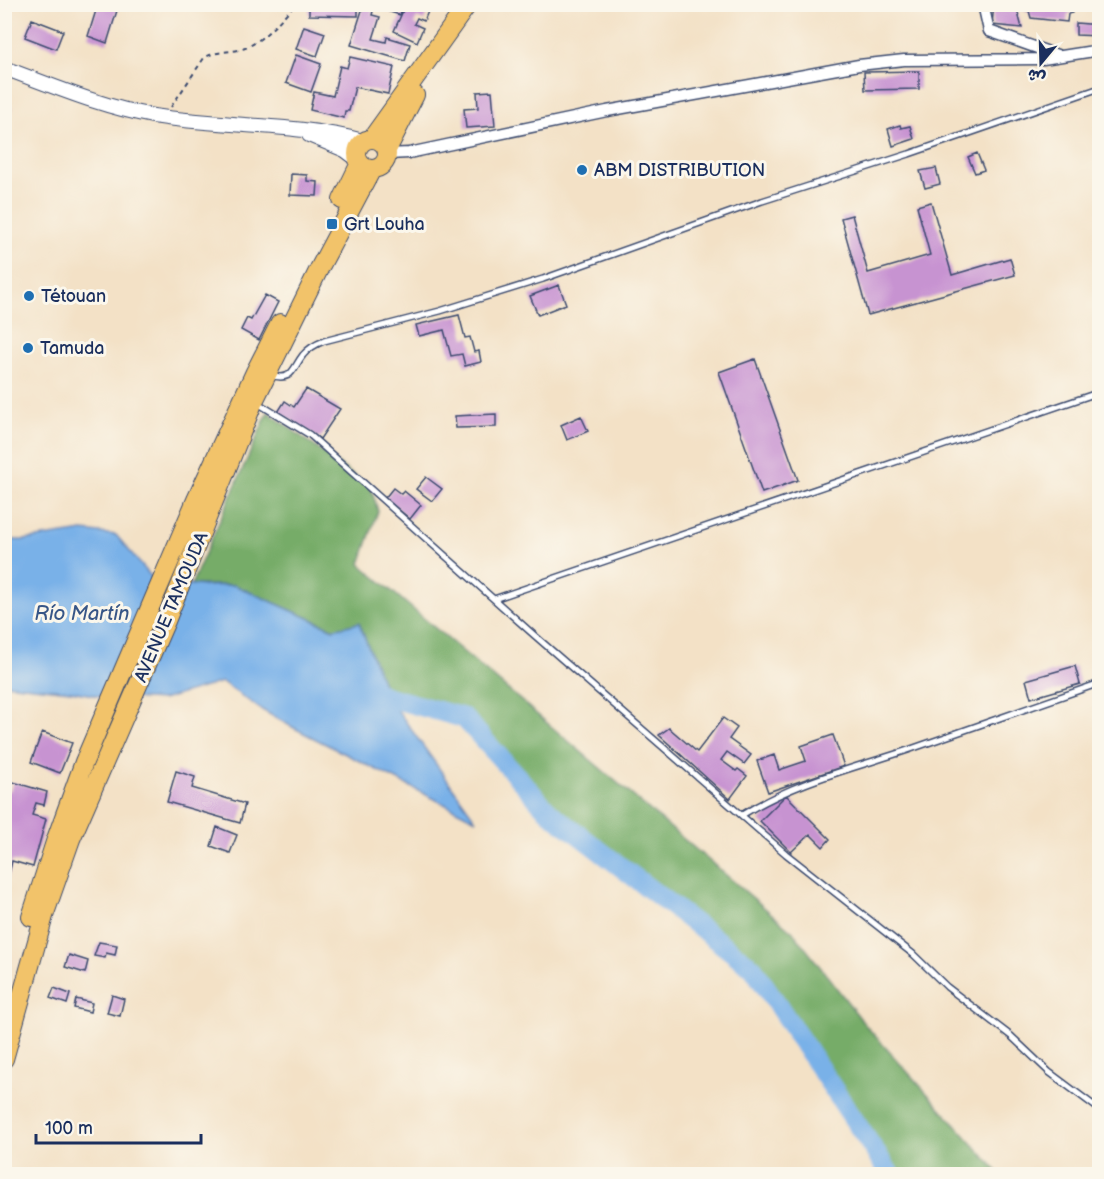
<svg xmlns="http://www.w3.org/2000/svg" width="1104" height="1179" font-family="'Balsamiq Sans','Playpen Sans Arabic',sans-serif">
<rect width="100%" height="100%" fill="#fbf7ec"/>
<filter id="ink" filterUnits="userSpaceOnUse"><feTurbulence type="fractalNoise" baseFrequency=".0167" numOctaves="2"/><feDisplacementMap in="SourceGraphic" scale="12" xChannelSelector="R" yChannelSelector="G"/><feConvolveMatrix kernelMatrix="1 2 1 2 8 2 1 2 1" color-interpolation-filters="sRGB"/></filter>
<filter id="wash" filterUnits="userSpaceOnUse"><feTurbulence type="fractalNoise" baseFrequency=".008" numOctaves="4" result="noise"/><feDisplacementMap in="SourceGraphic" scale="24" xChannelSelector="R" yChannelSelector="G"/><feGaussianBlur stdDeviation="1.35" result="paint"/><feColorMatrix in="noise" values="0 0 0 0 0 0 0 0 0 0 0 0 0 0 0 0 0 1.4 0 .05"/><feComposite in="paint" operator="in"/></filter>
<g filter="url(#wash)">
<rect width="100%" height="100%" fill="#f3e1c6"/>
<path fill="#76ac68" stroke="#486e63" stroke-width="1.5" d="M268,412l103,76 7,23 -18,53 433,368 74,95 133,147h-110l-137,-206 -204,-156 -85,-94 -76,-21 -29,-74 -25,6 -100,-44h-43z"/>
<path fill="#79b1e8" stroke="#4a70a3" stroke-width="1.5" d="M83,531l33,4 39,46 49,5 30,-1 99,44 26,-6 29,74 88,123 -182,-92 -32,-18 -40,-28 -60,18 -63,-4 -28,-5 -66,-7v-144h19z"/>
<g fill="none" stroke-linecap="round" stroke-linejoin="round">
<path stroke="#79b1e8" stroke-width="20" d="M365,688l23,9 76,21 85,94 204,156 137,206"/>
</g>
<g id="blocks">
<path fill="#c793d1" d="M98,4h21l-12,39 -19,-7z
M309,4h49v12l-49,-1z
M364,4h39l-3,11 -26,-8 -2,8 8,2 -7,22 13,3 1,-5 23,7 -5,17 -54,-16z
M406,4h25l-7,17 -7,-3 -3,6 9,4 -6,14 -23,-11z
M994,4l56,3 1,-3h22l-1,9 -4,1 -1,8 -36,-4 -2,-7 -12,-2 5,19 -30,-3z
M32,19l31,12 -7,18 -31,-12z
M1076,23l24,2v11l-24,-1z
M304,26l21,7 -8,23 -21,-7z
M296,55l25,9 -10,28 -25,-9z
M350,57l44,10 -6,27 -33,-7 -6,24h-4l-1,7 -34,-8 4,-18 19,4 7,-30 7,2z
M919,71v18l-54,1 -1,-18z
M492,91l3,35 -29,2 -2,-19 14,-1 -1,-16z
M4,106l8,2 -7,20h-1z
M900,125l1,3 9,-2 4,13 -21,7 -5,-17z
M977,153l7,17 -9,3 -7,-16z
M936,168l4,16 -15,4 -5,-17z
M291,174l16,1v6l11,1 -1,14 -27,-1z
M931,202l21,73 58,-17 5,17 -147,40 -27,-97 11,-3 16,58 62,-18 -13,-49z
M559,285l7,19 -28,11 -8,-19z
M265,295l13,7 -19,38 -18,-10 6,-12 4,2z
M459,315l6,23 5,-1 4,15 5,-1 2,11 -16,4 -3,-12 -11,2 -7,-26 -25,6 -3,-11z
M755,359l43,121 -36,13 -43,-121z
M306,389l34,20 -20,30 -42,-27 7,-11 9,6z
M496,414v13l-40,1 -1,-12z
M581,416l7,15 -21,9 -6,-15z
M426,477l16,12 -10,12 -16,-12z
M393,488l8,6 3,-3 17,14 -11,14 -25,-21z
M1075,666l5,18 -49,14 -5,-18z
M723,718l14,10 -8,11 22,16 -7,9 -17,-12 -6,8 15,11 2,-2 9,7 -17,23 -71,-64 10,-7 28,24z
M42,732l30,11 -12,30 -29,-11z
M833,735l11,31 -76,26 -11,-31 17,-6 5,15 27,-9 -5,-15z
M176,771l19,6 -3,11 53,16 -5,19 -73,-21z
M13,782l34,10 -3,13 -8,-2 -4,12 14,4 -13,48 -21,-6 -4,17 -4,-1v-87l6,1z
M786,795l44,44 -7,8 -13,-13 -19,18 -31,-31z
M217,827l20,8 -7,18 -19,-7z
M99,942l18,3 -2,10 -9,-2 -1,5 -11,-2z
M69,955l19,6 -3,12 -20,-6z
M54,988l16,6 -3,10 -17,-6z
M112,995l12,4 -4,17 -13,-3z
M76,999l16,4 -2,9 -16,-4z"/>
</g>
</g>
<g filter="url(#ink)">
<use href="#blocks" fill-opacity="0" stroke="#3b4a6e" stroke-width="1.5"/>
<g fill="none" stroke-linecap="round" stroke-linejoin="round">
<defs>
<path id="service" d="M270,375c23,7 22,-6 33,-20 6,-7 13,-11 21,-14l116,-30 103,-32 219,-78 147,-47 191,-66
M256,402l54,33 224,200 252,219 127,100 34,33 64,49 38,36 51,38
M494,599l606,-207
M742,815c52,-33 109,-46 166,-65 64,-22 128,-45 192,-67"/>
<path id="minor" d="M983,4l6,27 68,24
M388,154l21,-1 198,-42 252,-46 45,-5 139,-1 57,-9"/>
<path id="tertiary" d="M4,68c49,18 98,39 149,48 70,11 142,7 210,25
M309,135l36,15 12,9"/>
<path id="trunk" d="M372,138l96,-134
M357 154a15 15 0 1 1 30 0a15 15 0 1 1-30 0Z
M387,150l28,-55
M342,200l18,-37
M31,917l25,-78 28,-77 112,-262 59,-128 25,-49
M4,1059l40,-143 27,-77 95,-218 88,-220 66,-134 52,-98"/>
</defs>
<use href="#service" stroke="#3b4a6e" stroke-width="8"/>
<use href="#minor" stroke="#3b4a6e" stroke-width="13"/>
<use href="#tertiary" stroke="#3b4a6e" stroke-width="16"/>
<use href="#trunk" stroke="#3b4a6e" stroke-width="20"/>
<path stroke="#3b4a6e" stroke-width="2" stroke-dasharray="4.5 4.5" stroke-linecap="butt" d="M171,107l33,-49c12,-8 28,-5 41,-10 19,-8 36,-29 50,-44"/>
<use href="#service" stroke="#fff" stroke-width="5"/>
<use href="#minor" stroke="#fff" stroke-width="10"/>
<use href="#tertiary" stroke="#fff" stroke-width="14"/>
<use href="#trunk" stroke="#f2c36a" stroke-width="18"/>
</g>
</g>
<g fill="#1f6fb2" stroke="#fbf7ec" stroke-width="2">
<circle cx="582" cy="170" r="6"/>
<rect x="326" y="218" width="12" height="12" rx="3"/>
<circle cx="29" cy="296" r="6"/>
<circle cx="28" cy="348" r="6"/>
</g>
<g text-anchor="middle" stroke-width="6" stroke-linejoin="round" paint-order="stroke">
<g font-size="18" fill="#1b2f5e" stroke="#fbf7ec" text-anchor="start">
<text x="594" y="176">ABM DISTRIBUTION</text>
<text x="344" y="230">Grt Louha</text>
<text x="41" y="302">Tétouan</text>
<text x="40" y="354">Tamuda</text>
</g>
<g font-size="18" fill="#1b2f5e" stroke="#fbf7ec">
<text transform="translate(171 607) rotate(-67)" y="6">AVENUE TAMOUDA</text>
</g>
<g font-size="20" font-style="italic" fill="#375687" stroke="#fbf7ec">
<text x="82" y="620">Río Martín</text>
</g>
</g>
<rect width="1104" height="1179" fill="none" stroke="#fbf7ec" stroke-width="24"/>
<g transform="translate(1041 63) rotate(199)" stroke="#fbf7ec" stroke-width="4.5" paint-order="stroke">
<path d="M0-4.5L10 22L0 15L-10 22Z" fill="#1b2f5e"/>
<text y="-9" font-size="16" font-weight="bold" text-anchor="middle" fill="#1b2f5e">ش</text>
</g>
<path d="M36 1134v9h165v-9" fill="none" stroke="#1b2f5e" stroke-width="3"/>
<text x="45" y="1134" font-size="18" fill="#1b2f5e" stroke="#fbf7ec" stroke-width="4.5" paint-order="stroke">100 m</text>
</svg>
